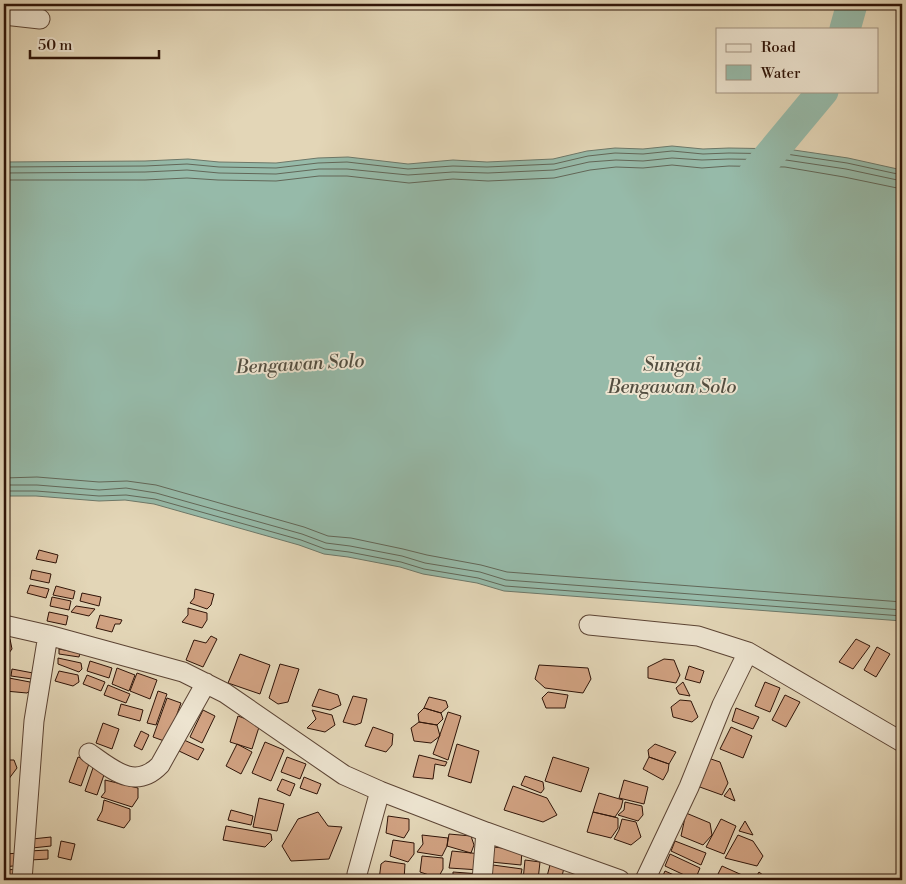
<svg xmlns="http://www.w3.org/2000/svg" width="906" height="884" font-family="'Libre Bodoni',serif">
<rect width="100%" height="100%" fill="#e3d6b7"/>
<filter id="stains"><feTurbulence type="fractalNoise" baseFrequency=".004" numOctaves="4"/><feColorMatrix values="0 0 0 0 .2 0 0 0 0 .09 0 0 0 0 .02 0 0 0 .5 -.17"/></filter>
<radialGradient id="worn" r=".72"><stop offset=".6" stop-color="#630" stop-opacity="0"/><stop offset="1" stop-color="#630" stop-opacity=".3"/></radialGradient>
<path fill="#96baa9" stroke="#6d7869" d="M672,146l31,3 26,-1 58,1 61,9 54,12v451l-398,-30 -27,-8 -54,-9 -23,-7 -52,-10 -24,-3 -25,-9 -145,-41 -29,-4 -26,1 -63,-5h-32v-334l141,-1 43,-2 31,3 57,1 42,-5 30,-1 60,7 45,-4 34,2 66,-3 34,-8 28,-3 28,1z"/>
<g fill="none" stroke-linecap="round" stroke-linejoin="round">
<path stroke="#626758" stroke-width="1" d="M4,167l141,-1 42,-2 32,3 57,1 42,-5 29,-1 61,7 45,-3 34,1 67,-3 34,-8 27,-3 28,1 29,-3 31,3 26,-1 57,1 61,9 55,12
M4,173l141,-1 42,-2 32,3 57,1 43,-5h28l61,6 45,-3 35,1 66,-3 35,-8 27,-2 27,1 29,-3 30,2 27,-1 57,1 60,9 56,12
M4,180h141l42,-2 31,2 58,1 43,-5h28l62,7 44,-4 35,2 66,-3 36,-8 26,-3 27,1 29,-3 30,3 27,-2 56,1 59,10 58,12
M4,478l33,-1 62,5 28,-1 29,4 148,42 24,9 23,2 52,11 24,6 54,10 26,7 395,30
M4,485h33l62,5 27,-2 30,5 146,41 24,9 24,3 52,10 23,7 55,9 26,8 396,30
M4,491h32l63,5 27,-1 29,4 146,41 24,9 24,3 52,10 23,7 54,9 27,8 397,30"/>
<path stroke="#96baa9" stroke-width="31" d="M845,29l7,-25
M749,180l74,-89"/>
</g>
<path fill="#d1a282" stroke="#2f1408" d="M39,550l19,5 -2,8 -20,-4z
M32,570l19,4 -2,9 -19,-4z
M30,585l19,4 -3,9 -19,-5z
M56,586l19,5 -2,8 -20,-4z
M195,589l19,5 -3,11 -4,4 -17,-6 4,-5z
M82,593l19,4 -2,9 -19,-5z
M52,597l19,4 -2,9 -19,-4z
M76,606l19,3 -6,7 -18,-4z
M188,608l19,5v7l-5,8 -20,-6 6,-7z
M49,612l19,4 -2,9 -19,-4z
M100,615l22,5 -2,4h-5l-3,8 -16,-4z
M211,636l6,3 -14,28 -17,-7 8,-20 12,3z
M4,638l6,1 2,10 -7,9z
M856,639l14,7 -17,23 -14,-7z
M877,647l13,7 -14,23 -12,-7z
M59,649l21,4 -1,4 -20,-3z
M240,654l30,11 -10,29 -32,-11z
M58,658l23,5 1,6 -3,3 -21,-8z
M664,659l10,1 6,15 -4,8 -28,-5v-11z
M90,661l22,7 -3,10 -22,-7z
M280,664l19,5 -11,33 -10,2 -9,-6z
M539,665l49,3 3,11 -8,14 -38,-5 -10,-9z
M689,666l15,5 -4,12 -15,-4z
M117,668l18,7 -6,16 -17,-7z
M12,669l21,4 -1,6 -21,-3z
M59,671l19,4 1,7 -6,4 -18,-5z
M137,673l20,7 -7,19 -20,-8z
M87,675l18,7 -4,9 -18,-7z
M9,678l21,4 3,6 -6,5 -22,-2z
M683,682l7,14 -11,-2 -3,-6z
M765,682l15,6 -10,24 -15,-6z
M108,685l22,9 -4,9 -22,-8z
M319,689l19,6 3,10 -11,5 -18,-4z
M158,691l9,3 -11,31 -9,-2z
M548,692l20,3 -3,13h-19l-4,-10z
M785,695l15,7 -14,25 -14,-7z
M353,696l14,3 -6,24 -6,2 -12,-3z
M429,697l17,4 2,6 -7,6 -17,-5z
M167,698l14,5 -14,39 -14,-5z
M680,700l11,1 7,16 -6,5 -19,-5 -2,-10z
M121,704l22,6 -3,11 -22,-6z
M424,708l17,5 2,6 -6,6 -18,-3 -1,-8z
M736,708l23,9 -6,12 -21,-8z
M4,709h3l-1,3 3,6 -4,1v4h-1z
M203,710l12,6 -13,27 -12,-6z
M312,710l20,5 3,10 -10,7 -18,-4 9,-9z
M448,712l13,4 -13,44 -15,-6z
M238,716l22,8 -8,25 -22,-7z
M419,722l18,3 3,11 -9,7 -17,-2 -3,-13z
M103,723l16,6 -7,20 -16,-6z
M373,727l20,7 -1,11 -6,7 -21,-6z
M731,727l21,9 -9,22 -23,-9z
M141,731l8,4 -7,15 -8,-4z
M184,740l20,9 -6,11 -19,-9z
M265,742l19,8 -13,31 -19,-8z
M237,744l15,8 -11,22 -15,-8z
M457,744l22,7 -8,32 -23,-7z
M655,744l21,8 -7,12 -20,-7 -1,-7z
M419,755l28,7 -2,4 -10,-2 -2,15 -20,-2z
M78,757l12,4 -9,25 -12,-4z
M287,757l19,7 -6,15 -19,-7z
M553,757l36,11 -8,24 -36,-11z
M649,757l20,7 -1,7 -5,9 -20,-11z
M708,758l12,4 8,21 -6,12 -25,-9z
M4,760h10l3,8 -9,12h-4z
M94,765l12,4 -9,26 -12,-4z
M525,776l18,6 1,7 -3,4 -20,-8z
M304,777l17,7 -4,10 -17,-6z
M282,779l13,5 -5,12 -13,-6z
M105,780l33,8v10l-6,9 -31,-10 4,-5z
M624,780l24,7 -4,17 -25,-6z
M513,786l34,12 10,17 -14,7 -39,-12z
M730,788l5,13 -11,-5z
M599,793l24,7 -2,8 -6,9 -22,-5z
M259,798l25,6 -7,27 -24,-4z
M104,800l26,9v11l-6,8 -27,-8 5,-9z
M625,802l17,4 1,9 -5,6 -20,-6 6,-5z
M231,810l22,6 -2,9 -23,-5z
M318,812l10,14 14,1 -13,32 -38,2 -9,-15 16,-27z
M593,812l25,6v10l-7,10 -24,-6z
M686,813l24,10 2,12 -9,10 -22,-9z
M388,816l21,3v11l-5,8 -18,-5z
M622,819l14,3 5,15 -10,8 -17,-6 5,-9z
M721,819l15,7 -12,28 -18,-7z
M745,821l8,14 -14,-4z
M226,826l45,8 1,6 -7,7 -42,-7z
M449,834l22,2 3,9 -3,8 -24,-7z
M422,835l26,3 -1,8 -5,10 -25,-4 6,-8z
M738,835l15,6 10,15 -6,10 -32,-8z
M51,837v9l-19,2v-9z
M393,840l21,3v11l-6,8 -18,-6z
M61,841l14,3 -4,16 -13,-3z
M675,841l31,12 -5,12 -30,-14z
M493,847l29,3 -1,15 -30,-3z
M48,850v9l-18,1 -1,-9z
M452,851l29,3 -1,16 -31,-2z
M21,853l1,12 -18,2v-13z
M670,854l30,14 -5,12 -30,-14z
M422,856l21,2v11l-5,9 -18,-6z
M525,860l15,2 -2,18h-15z
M385,861l20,3 -1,16h-25l2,-16z
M493,865l29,4 -2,11 -29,-2z
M550,865l14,3 -3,12h-15z
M722,866l29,13 -36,1z
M21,869v9l-17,1v-9z
M665,871l20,9h-24z
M453,872l27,2 -1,6h-26z
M759,872l10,8h-15z
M418,875l20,3v2h-25l1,-2z
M566,875l14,3 -1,2h-14z"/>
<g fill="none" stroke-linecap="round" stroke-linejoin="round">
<defs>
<path id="minor" d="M4,15l36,4
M4,625l44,10 135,37 42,21 119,82 36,16 106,41 134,48
M589,625l109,11 50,16 154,90
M89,753c23,16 46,38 71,12l46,-82
M22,880l12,-159 14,-86
M357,880v-6l23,-83
M482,880l4,-48
M645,880l44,-93 33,-82 26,-53"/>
</defs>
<use href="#minor" stroke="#5c4434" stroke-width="21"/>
<use href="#minor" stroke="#ede4d0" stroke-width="19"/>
</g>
<g text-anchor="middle" stroke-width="4" stroke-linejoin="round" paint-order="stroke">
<g font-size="19" font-style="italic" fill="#534e40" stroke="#ede4d0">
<text transform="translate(300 363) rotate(-3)" y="7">Bengawan Solo</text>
<text x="672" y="371">Sungai<tspan x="672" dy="22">Bengawan Solo</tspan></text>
</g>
</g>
<rect width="906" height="884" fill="none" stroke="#e3d6b7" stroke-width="20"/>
<rect x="5" y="5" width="896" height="874" fill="none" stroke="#2f1408" stroke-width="2.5"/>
<rect x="10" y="10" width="886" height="864" fill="none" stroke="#2f1408"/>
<rect x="716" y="28" width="162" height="65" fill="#ede4d0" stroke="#a19180"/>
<rect x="726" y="44" width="25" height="8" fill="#ede4d0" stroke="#a19180"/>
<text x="761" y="52" font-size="15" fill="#2f1408">Road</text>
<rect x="726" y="65" width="25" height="15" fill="#96baa9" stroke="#a19180"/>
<text x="761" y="78" font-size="15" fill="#2f1408">Water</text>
<path d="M30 50v8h129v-8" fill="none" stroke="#2f1408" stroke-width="2.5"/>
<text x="38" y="50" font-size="15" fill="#2f1408" stroke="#ede4d0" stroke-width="4" paint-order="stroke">50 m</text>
<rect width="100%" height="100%" filter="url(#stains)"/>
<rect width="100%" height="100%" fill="url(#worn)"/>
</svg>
